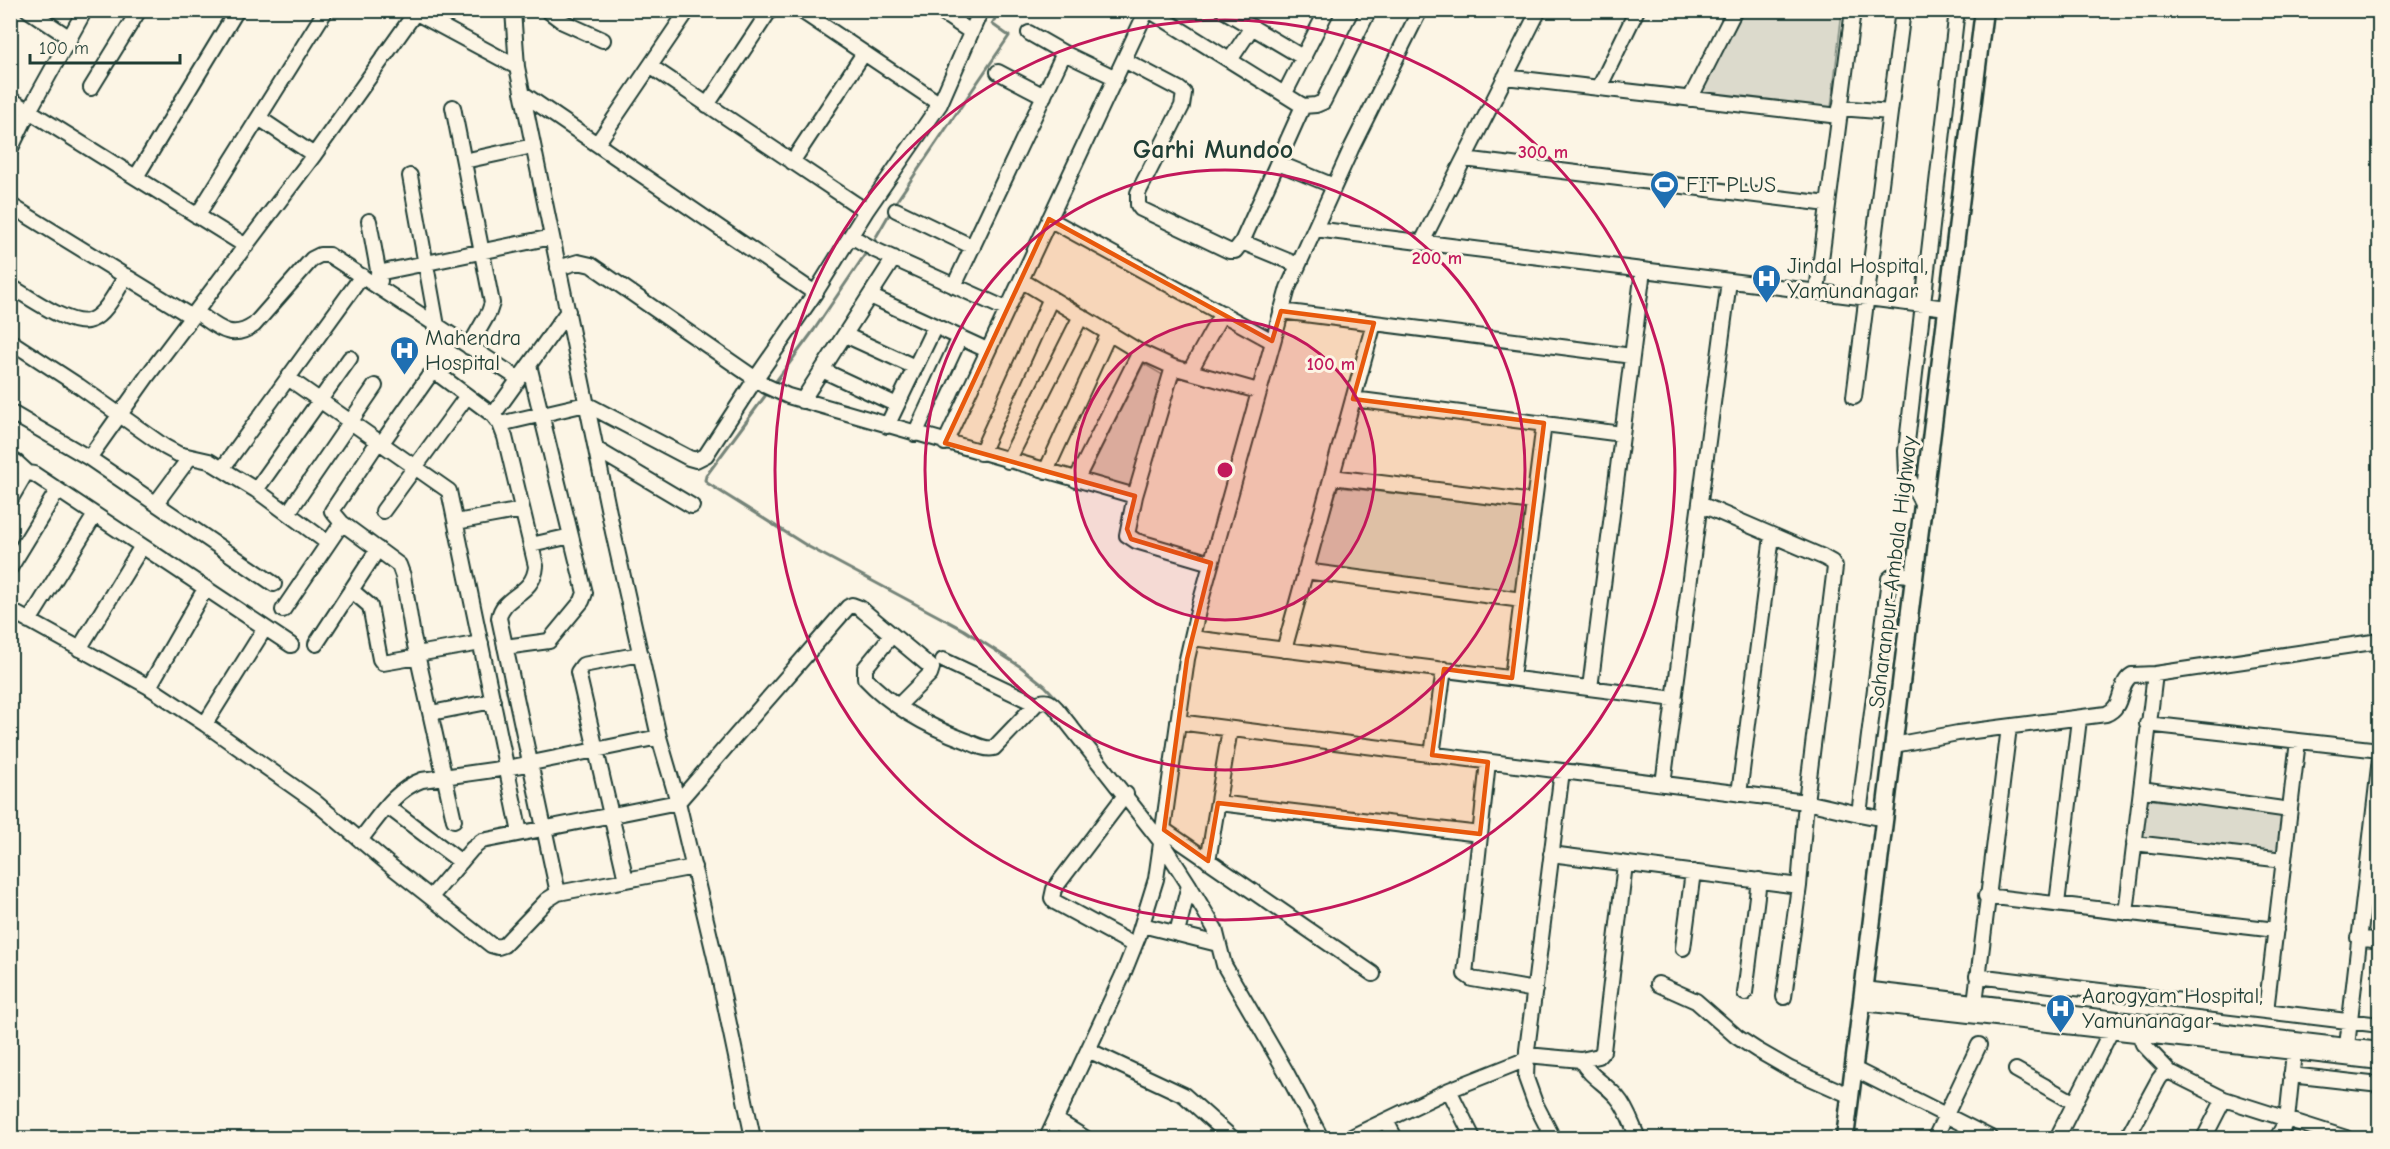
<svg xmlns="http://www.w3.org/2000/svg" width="2390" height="1149" font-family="'Comic Neue',sans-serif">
<rect width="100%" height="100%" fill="#fcf5e5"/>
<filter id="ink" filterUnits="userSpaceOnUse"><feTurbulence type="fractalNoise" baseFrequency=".0167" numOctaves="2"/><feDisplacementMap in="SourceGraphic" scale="12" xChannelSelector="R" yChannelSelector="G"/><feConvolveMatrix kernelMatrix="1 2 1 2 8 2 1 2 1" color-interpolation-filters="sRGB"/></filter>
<g filter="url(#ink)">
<path fill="#dcdacc" stroke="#7e8c80" stroke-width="1.5" d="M1744,11h98l-11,97 -131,-13z
M1144,364l19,11 -33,113 -43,-11z
M1338,487l189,22 -11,86 -203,-28z
M2145,799l138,16 -5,39 -138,-16z"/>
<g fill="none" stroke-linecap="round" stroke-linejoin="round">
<path stroke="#758479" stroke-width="3" d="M894,205l115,-169 -17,-12 8,-14
M872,244l19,-33
M774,384l40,-54 54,-80
M768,392l-62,84 -1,4 2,3 102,64 155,83 57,37 24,19 16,17 76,97
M1170,845l6,5 13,24
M1228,956l12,23"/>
<defs>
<path id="minor" d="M28,10l42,28
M411,10l106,57
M513,10l4,57 96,465 46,205 19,65 38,160 37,176
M547,10l16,12 40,18
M800,10l140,94
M938,10l33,22
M1149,10l154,96 13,-1 7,-3 46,-92
M1223,10l81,48
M1029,33l35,20 52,25
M1124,60l55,29 5,4 -2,13 -44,87v12l3,4 88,42h6l7,-9 61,-136
M1230,60l22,-33
M650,66l216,145
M998,72l46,24
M1505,77l334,39
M91,88l48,-78
M1599,88l38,-78
M522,93l293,200
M1285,93l42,-83
M10,99l236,147
M1690,99l45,-89
M707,105l63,-95
M453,107l39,196 -3,9 -20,35
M1840,108l50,4
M259,118l55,37
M597,144l91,-134
M10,150l19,-39 56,-101
M1464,159l364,45
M464,161l69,-15
M792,162l72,-109
M1278,163l56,23
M410,176l27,150
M136,177l101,-167
M10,205l182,112
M896,210l77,37
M197,216l129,-206
M1049,219l223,122
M369,221l11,60
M1315,229l632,79
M851,236l24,14 131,59
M1242,242l56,23
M1422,242l117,-232
M558,268l20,-6 13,3 175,121 22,10 347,100
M378,273l174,-36
M1021,280l119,72 33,15 85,24
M10,286c18,10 62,43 81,34 15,-6 26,-30 35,-44
M954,286l110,-233
M1817,291l36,-281
M870,296l117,54
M1281,311l351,45
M196,312c21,14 34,30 58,13l58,-66 8,-4h9l190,124
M845,335l70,32
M10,341l69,45 86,61 13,7 31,7 47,29 72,53
M1173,367l-38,129 -8,39 9,6 75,22
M822,370l75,35
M1190,371l32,-58
M288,378l161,113 71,342
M1854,397l49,-387
M1353,399l269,35
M802,401l92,-143
M10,412l79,46 185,126
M493,415l75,-104
M500,424l86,-20 103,54 7,2 10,-5 50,-77 59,-85 51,-82 74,-107 41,-94
M887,426l48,-100
M915,434l45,-97
M378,442l-46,69 10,12 57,42 4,11 10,60 41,184
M945,443l202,-433
M381,444l48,-68 4,-2h5l55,41 7,9 5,13 31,129c-2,29 -34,29 -37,52l59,275
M596,449l96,57
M981,453l70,-155
M89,458l59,-83 166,-220 101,-142
M1008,461l73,-145
M10,462h6l12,11 6,1 257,171
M222,469l140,-193
M1046,471l63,-138
M1332,477l202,25
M1076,480l64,-128
M256,490l94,-132
M10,500l14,-24 4,-3
M156,503l34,-46
M1700,504l123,53 9,5 3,5 -29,235 -7,84 -15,111
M1923,505l-16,-31 -1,-23 51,-441
M383,511l84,-115
M288,513l87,-127
M456,522l66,-12
M531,545l40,-9
M10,568l47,-77
M1305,571l217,29
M351,590l19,16 10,53 3,4 35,-6
M10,610l139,77 56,37 109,77 78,66 99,78 7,2 6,-2 43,-45 11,-7 136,-26
M283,610l59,-87
M29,621l66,-106
M892,635l-27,33v10c28,30 64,49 102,63 9,4 18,9 27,7l42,-44c9,-5 14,-3 20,4l106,135 27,42 26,44 9,36 61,105 36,68
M1192,638l483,61
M316,644l62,-95
M505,647l44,-6 33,-40 3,-8 -56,-228
M79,649l63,-103
M1284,650l90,-327
M417,654l64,-11
M943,660l93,44
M1512,678l32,-255
M149,687l56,-98
M1590,688l53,-418
M431,713l62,-12
M1178,722l628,80 53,12
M205,724l60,-96
M2147,724l233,26
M1894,745l64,-12 148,-19c19,-7 11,-30 26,-39l23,-1 225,-33
M1432,755l12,-86
M1488,762l-23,212 7,5 63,11
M1663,784l66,-503
M2141,789l149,21
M1126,794l-72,95 -2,9 3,4 79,43
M1739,794l33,-258
M1218,803l262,31
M387,806l74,56
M1885,819l-26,-5 30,-235 6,-5 19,1
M1164,830l209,144
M360,840c18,-22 34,-50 62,-60l85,-12 152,-31
M2134,843l150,17
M1551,854l248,32
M1208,861l22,-132
M626,880l-48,-208 5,-7 58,-11
M1986,896l290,34
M431,897l41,-48 10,-8 196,-39 170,-195 4,-2 8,3 72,60 -2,6 -32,32
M2057,904l22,-185
M2126,913l29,-239
M1142,925l76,19
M1177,933l12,-48
M2358,938l22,3
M1683,948l10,-76
M1977,976l403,49
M1658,984l38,17 41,36 20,13 33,19 61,27
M1864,989l516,61
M1745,993l14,-113
M1863,1003l517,59
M1974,1011l35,-284
M2266,1011l32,-270
M2139,1034l4,10 27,28
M2347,1046l33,-288
M1088,1050l96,45 48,43
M1527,1055l54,5 18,-4 4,-5 22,-187
M1581,1060c10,18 23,22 36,37 10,11 15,28 21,41
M1854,1069l137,69
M2016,1070l59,33
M2291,1075l89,10
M1449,1090l24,48
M1056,1120l29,18
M1386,1121l9,17
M1047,1138l75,-161 16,-40 18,-58 31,-220 11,-48 90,-323 63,-139 69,-139
M1349,1138l100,-48 78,-31
M1553,1138l-18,-35 -9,-25 1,-28 35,-279
M1935,1138l44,-93
M2057,1138l54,-107
M2127,1138l32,-59 4,-5 7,-2 54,27 122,39
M2204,1138l20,-39
M2277,1138l10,-18 7,-68"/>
<path id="major" d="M1845,1138l139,-1128"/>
</defs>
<use href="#minor" stroke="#1f3d34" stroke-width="18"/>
<use href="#major" stroke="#1f3d34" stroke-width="21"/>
<use href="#minor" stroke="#fcf5e5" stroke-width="14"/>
<use href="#major" stroke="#fcf5e5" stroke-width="16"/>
</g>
</g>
<path fill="#e8590c" fill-opacity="0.2" stroke="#e8590c" stroke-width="4.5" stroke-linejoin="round" d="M1049,219l223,122 9,-30 93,12 -21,76 191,24 -32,255 -68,-9 -12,86 56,7 -8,72 -262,-31 -10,58 -44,-31 23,-171 24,-96 -80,-24 -4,-10 8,-33 -190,-53z"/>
<circle cx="1225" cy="470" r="150" fill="#c2185b" fill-opacity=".12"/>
<g fill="none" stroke="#c2185b" stroke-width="3">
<circle cx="1225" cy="470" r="150"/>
<circle cx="1225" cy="470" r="300"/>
<circle cx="1225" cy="470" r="450"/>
</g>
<defs>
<symbol id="stadium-pin" viewBox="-11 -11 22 30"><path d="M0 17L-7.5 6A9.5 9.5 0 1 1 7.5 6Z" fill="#1f6fb2" stroke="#fcf5e5"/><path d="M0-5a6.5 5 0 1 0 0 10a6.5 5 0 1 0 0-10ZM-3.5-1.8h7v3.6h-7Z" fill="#fff"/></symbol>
<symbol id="hospital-pin" viewBox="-11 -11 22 30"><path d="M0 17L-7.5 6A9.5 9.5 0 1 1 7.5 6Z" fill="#1f6fb2" stroke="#fcf5e5"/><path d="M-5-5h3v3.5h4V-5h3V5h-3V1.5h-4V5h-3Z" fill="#fff"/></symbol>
</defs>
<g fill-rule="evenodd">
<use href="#stadium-pin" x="1648" y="168" width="33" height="45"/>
<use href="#hospital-pin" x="1750" y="262" width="33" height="45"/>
<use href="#hospital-pin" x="388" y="334" width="33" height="45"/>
<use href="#hospital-pin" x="2044" y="992" width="33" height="45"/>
</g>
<g text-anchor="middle" stroke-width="6" stroke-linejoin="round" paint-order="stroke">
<g font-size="22" fill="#1f3d34" stroke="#fcf5e5" text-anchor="start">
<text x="1686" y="192">FIT PLUS</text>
<text x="1787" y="273">Jindal Hospital,<tspan x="1787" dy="25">Yamunanagar</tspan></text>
<text x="425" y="345">Mahendra<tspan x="425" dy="25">Hospital</tspan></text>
<text x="2082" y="1003">Aarogyam Hospital,<tspan x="2082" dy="25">Yamunanagar</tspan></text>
</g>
<g font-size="22" fill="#1f3d34" stroke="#fcf5e5">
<text transform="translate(1892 572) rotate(-83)" y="8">Saharanpur-Ambala Highway</text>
</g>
<g font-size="26" font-weight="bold" fill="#1f3d34" stroke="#fcf5e5">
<text x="1213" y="158">Garhi Mundoo</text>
</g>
</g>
<circle cx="1225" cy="470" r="9" fill="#c2185b" stroke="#fcf5e5" stroke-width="3"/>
<g font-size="18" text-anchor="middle" font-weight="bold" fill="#c2185b" stroke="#fcf5e5" stroke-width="6" stroke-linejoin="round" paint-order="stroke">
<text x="1543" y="158">300 m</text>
<text x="1437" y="264">200 m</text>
<text x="1331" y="370">100 m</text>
</g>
<rect width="2390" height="1149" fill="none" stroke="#fcf5e5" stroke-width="36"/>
<rect x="18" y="18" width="2354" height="1113" fill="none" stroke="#1f3d34" stroke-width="2" filter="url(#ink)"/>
<path d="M30 54v9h150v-9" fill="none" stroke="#1f3d34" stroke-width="3"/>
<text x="39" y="54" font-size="18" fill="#1f3d34" stroke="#fcf5e5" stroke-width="4.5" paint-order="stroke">100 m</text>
</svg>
